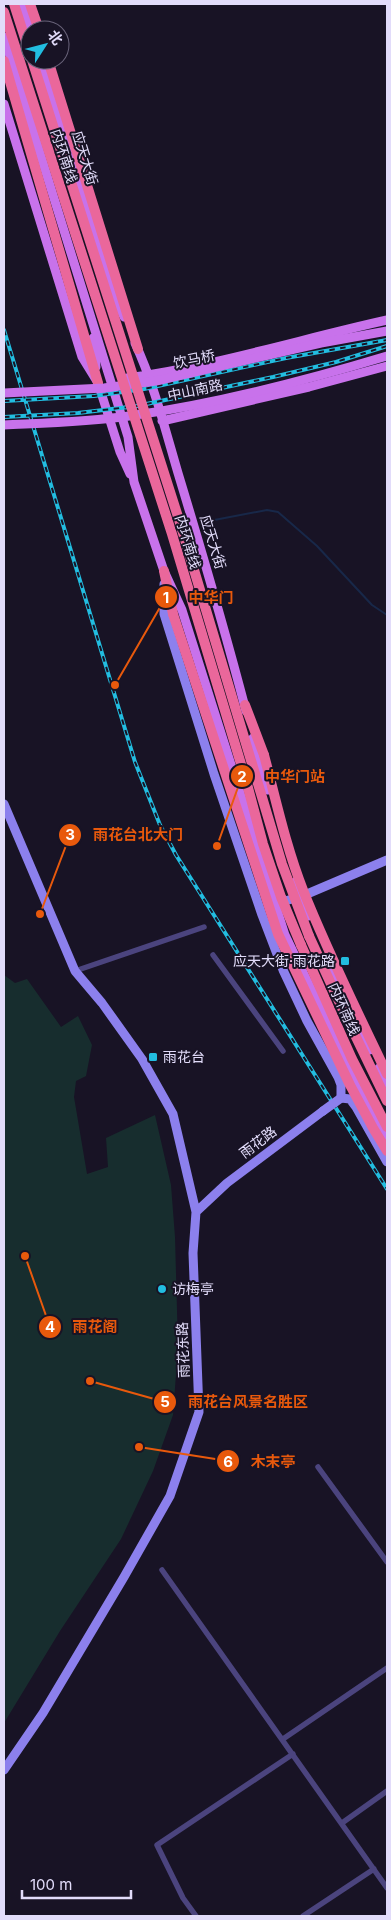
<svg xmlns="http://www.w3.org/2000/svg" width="391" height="1920" font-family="Inter,'Noto Sans SC',sans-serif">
<rect width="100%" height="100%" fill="#181325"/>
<path fill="#172d2e" d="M4,975l11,8 12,-4 34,48 17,-11 14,29 -6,31 -10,5 -2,16 13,77 21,-7 -2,-29 49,-23 16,70 4,52 3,110 -5,68 -20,56 -32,68 -61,92 -56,92z"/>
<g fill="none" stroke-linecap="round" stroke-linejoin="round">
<path stroke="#182849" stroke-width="2" d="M209,521l58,-11 11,2 39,34 55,59 15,10"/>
<path stroke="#4b447e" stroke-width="5.5" d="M213,955l70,96
M75,971l129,-44
M318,1467l69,95
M162,1570l225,318
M283,1739l104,-71
M342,1823l45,-32
M196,1916l-13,-18 -26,-53 136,-91
M303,1916l71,-47"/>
<path stroke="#8c80ed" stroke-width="9" d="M164,584v30l50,160 48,141 21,55 24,51 31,56 3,8v13l9,1 6,8 31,55
M4,804l71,167 27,32 40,56 31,55 23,98 -3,41 6,159 -29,84 -46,81 -81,136 -39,57
M277,903l23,-6 87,-37
M196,1212l31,-29 96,-72"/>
<path stroke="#c872eb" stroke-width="9" d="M23,4l8,26
M4,37l124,400 6,45 30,89 18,39 103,325 73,151 29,53
M41,60l72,233 11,24
M4,104l78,253 16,26 22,69 10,22
M93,338l3,29
M135,343c19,41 30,86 43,130 24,79 47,158 68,238
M127,378c88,-12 174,-39 260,-58
M162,421l147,-34 78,-21
M253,738l15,52
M295,882l5,15 9,19
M332,969l13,30 25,51
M379,1068l8,16"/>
<path stroke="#ea679b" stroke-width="10" d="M14,4l16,50
M30,4l9,26
M48,60l90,289
M4,61l94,322
M164,571l9,43
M245,705l19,50
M309,936l33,72 45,93
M301,945l51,114 35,68"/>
<defs>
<path id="rail" d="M4,330l131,432 25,63 16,30 211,334
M4,401l90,-5 50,-7 142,-31 101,-18
M4,417l74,-4 59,-7 136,-29 63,-15 51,-16"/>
</defs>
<use href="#rail" stroke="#22bde0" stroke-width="4"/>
<use href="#rail" stroke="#181325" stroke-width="2" stroke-dasharray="5.5" stroke-linecap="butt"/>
<path stroke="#8c80ed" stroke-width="9" d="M323,1111l18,-13"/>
<path stroke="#c872eb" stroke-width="9" d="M4,393l100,-5 52,-7 165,-38 66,-12
M4,425c41,-2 83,-3 125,-9 86,-12 175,-35 258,-60"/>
<path stroke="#ea679b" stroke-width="10" d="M4,12l168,522 75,250 16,60 18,53 20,48
M32,60l148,463 102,341 27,72
M173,614l105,320 72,151 23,43 14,23
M264,755c12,45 22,92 39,135 25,63 55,123 84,184"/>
</g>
<g fill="#22bde0" stroke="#181325" stroke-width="2">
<rect x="340" y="956" width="10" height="10" rx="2.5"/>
<rect x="148" y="1052" width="10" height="10" rx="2.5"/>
<circle cx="162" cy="1289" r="5"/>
</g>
<g text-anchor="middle" stroke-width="4" stroke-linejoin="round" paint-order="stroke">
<g font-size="14" fill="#e2dcfa" stroke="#181325">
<text transform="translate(64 156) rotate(72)" y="5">内环南线</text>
<text transform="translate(85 158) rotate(73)" y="5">应天大街</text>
<text transform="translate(194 359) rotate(-12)" y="5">饮马桥</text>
<text transform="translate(195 390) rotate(-12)" y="5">中山南路</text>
<text transform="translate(188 542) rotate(73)" y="5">内环南线</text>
<text transform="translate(213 542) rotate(73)" y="5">应天大街</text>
<text transform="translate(344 1009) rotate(66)" y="5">内环南线</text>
<text transform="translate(258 1142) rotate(-37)" y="5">雨花路</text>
<text transform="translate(183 1350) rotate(-92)" y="5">雨花东路</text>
</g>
<g font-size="14" fill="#e2dcfa" stroke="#181325" text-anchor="start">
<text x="335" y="966" text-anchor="end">应天大街·雨花路</text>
<text x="163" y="1062">雨花台</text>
<text x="172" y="1294">访梅亭</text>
</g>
</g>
<path fill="none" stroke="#e8590c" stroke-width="2" d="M115 685L166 597M217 846L242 776M40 914L70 835M25 1256L50 1327M90 1381L165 1402M139 1447L228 1461"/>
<g fill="#e8590c" stroke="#181325" stroke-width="2">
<circle cx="115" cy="685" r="5"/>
<circle cx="217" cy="846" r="5"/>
<circle cx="40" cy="914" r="5"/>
<circle cx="25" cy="1256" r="5"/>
<circle cx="90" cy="1381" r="5"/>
<circle cx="139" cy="1447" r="5"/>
<circle cx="166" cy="597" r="12"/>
<circle cx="242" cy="776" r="12"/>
<circle cx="70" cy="835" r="12"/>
<circle cx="50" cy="1327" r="12"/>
<circle cx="165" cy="1402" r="12"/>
<circle cx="228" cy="1461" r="12"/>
</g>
<g font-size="15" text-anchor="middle" font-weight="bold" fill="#fff">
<text x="166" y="603">1</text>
<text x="242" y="782">2</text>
<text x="70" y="840">3</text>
<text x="50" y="1332">4</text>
<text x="165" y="1407">5</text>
<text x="228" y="1467">6</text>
</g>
<g font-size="15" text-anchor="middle" font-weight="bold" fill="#e8590c" stroke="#181325" stroke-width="4" stroke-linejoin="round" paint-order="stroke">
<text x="211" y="603">中华门</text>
<text x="295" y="782">中华门站</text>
<text x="138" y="840">雨花台北大门</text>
<text x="95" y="1332">雨花阁</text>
<text x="248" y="1407">雨花台风景名胜区</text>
<text x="273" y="1467">木末亭</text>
</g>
<rect width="391" height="1920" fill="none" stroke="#e2dcfa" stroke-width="10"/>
<g transform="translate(45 45) rotate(54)"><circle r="24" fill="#181325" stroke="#69637a"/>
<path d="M0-4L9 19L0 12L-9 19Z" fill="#22bde0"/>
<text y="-8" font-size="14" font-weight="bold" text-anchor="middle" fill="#e2dcfa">北</text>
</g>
<path d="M22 1890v8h109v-8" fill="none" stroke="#e2dcfa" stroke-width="2.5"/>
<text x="30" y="1890" font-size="15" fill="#e2dcfa" stroke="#181325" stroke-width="4" paint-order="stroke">100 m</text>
</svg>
